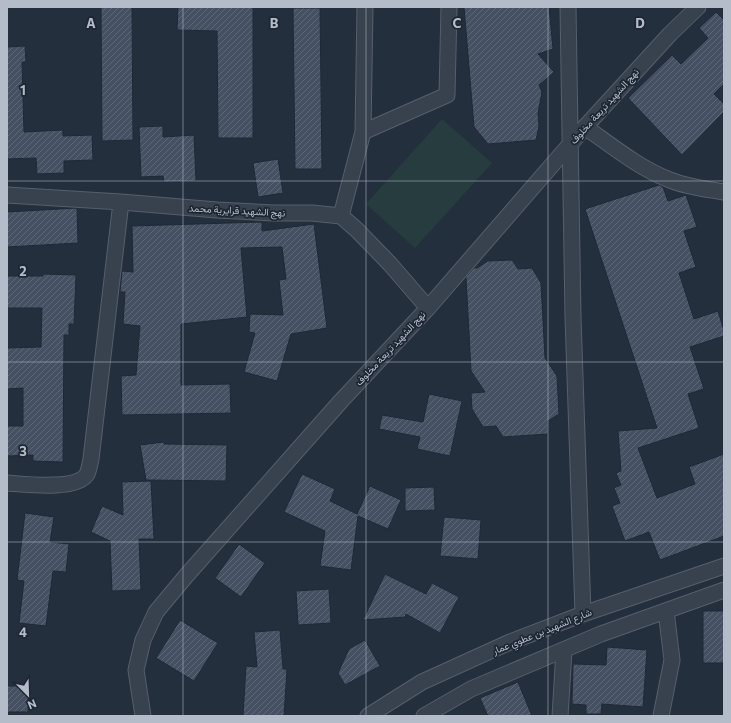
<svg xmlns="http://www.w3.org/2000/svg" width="731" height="723" font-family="Commissioner,Vazirmatn,sans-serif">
<defs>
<pattern id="building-hatch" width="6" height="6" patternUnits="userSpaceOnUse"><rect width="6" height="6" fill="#455162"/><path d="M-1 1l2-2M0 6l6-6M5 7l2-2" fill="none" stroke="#5d6877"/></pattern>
</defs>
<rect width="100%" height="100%" fill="#242f3e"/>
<path fill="#263c3f" d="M442,119l50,44 -77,85 -49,-44z"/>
<path fill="url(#building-hatch)" stroke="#1f2835" d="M101,7h31l1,133 -31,1z
M178,7h75v131h-35l-1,-107 -40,-1z
M464,7h85l4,42 -15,5 16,18 -15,13 3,7 -4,21 1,13 -3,14 -48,4 -14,-17z
M293,8h27l2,161h-27z
M716,12l8,8v64l-10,10 10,10v8l-42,43 -54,-57 44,-43 9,9 27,-26 -9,-10z
M25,46l1,16h-4l2,70 39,-2v6l29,-1 1,25 -29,1v12l-27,1 -1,-16 -29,1v-112z
M163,126v11l31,-2 2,46 -32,1 -1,-6 -22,1 -2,-50z
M278,159l5,34 -25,4 -5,-34z
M659,185l4,2 5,14 18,-6 11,32 -13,4 12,36 -17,6 15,46 24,-8 6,20v5l-34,11 14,42 -16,5 11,34 -61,20 19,50 38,-14 -6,-17 35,-13v82l-64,24 -11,-28 -24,9 -13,-35 8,-3 -6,-15 7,-3 -5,-12 5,-2 -3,-40 39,-3 -72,-219z
M77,208l1,35 -71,4v-35z
M262,222v9l52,-7 13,104 -36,6 -14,47 -33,-9 11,-39 -6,-1 1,-18 33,1 -4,-35 7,-1 -4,-32 -41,1 6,69 -66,7v61l49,-1 1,29 -109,2 -1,-39 15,-1 4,-49 -17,-2 2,-32h-5l2,-21 11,1 -1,-46z
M512,260l6,9 14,-1 9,15 4,75 12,18 2,38 -11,7v13l-45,3 -7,-11 -13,1 -11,-18 -1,-16 14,-1 -14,-21 -5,-94 8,-9h3l11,-7z
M43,274l33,1 -2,49h-5v11h-5l-1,127 -30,-1v-6l-26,1v-30h16v-38l-16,1v-41l34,-1 1,-39h-35v-32h36z
M429,394l33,7 -12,55 -33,-7 3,-12 -41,-8 3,-14 41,7z
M164,442v2l63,1 -1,36 -80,-1 -6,-35z
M302,474l33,15 -5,12 27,13 13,-28 31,14 -13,29 -30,-13 -7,54 -31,-4 5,-35 -41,-19z
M151,481l3,58h-15l2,51 -29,1 -2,-50 -19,-9 11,-26 21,9 -1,-33z
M434,487l1,23 -30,1v-23z
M25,513l29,4 -4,25 19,2 -3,28 -13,-1 -7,55 -27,-3 5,-42 -7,-1z
M444,517l37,3 -3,39 -38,-3z
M239,544l26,19 -24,34 -26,-19z
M385,574l41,20 6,-11 27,14 -19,36 -34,-19 -1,3 -42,3z
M329,589l2,34 -33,2 -2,-34z
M703,611h21v52h-21z
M180,620l38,23 -24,38 -38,-23z
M280,630l3,39h4l-3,47h-41l3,-50 11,1 -3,-35z
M365,640l15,26 -35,19 -7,-12 11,-24z
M607,647l40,3 -4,57 -41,-3 -1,10h-15v-9l-14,-1 1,-40 33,1z
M518,682l14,34h-44l-8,-18z
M7,686h21v26h-21z"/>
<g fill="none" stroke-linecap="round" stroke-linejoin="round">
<defs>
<path id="street" d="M568,7l5,310 10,297
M585,127c27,19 54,41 85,53 17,7 36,9 54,12
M363,132l84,-37 2,-88
M7,195l114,7 96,8 57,3h38l29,3 16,14 33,34 38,44
M341,216l22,-84 2,-125
M7,483c17,1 70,8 80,-9 2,-4 3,-10 4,-15l30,-257
M143,716l-7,-46 7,-30 13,-28 30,-36 155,-175 87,-93 157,-181 85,-93 28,-27
M368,716l54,-34 88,-40 73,-28 141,-48
M424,716l47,-27 130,-55 123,-44
M560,716l4,-66
M661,716l11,-56 -6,-49"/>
</defs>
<use href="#street" stroke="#565f6c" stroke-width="17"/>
<use href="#street" stroke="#38414e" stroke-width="15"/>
</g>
<path fill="none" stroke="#b4bcc9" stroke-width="1" stroke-opacity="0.55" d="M183,7v709M366,7v709M548,7v709M7,181h717M7,362h717M7,542h717"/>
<g text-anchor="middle" stroke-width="3.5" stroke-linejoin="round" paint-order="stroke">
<g font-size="10" fill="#b4bcc9" stroke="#1d2633">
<text transform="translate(604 106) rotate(-48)" y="4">نهج الشهيد تريعة مخلوف</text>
<text transform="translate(237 210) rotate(3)" y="4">نهج الشهيد قرايرية محمد</text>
<text transform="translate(390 348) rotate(-47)" y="4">نهج الشهيد تريعة مخلوف</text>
<text transform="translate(542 631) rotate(-22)" y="4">شارع الشهيد بن عطوي عمار</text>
</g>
</g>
<g font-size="13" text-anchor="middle" font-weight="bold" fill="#b4bcc9" stroke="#1d2633" stroke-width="3.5" stroke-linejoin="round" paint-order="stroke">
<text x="91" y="28">A</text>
<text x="274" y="28">B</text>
<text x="457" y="28">C</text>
<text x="640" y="28">D</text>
<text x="23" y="95">1</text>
<text x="23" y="276">2</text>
<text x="23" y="456">3</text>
<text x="23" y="637">4</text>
</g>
<rect width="731" height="723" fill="none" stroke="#b4bcc9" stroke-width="16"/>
<g transform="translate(28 695) rotate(157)" stroke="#1d2633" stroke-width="3" paint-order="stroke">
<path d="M0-3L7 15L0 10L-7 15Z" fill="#b4bcc9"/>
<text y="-6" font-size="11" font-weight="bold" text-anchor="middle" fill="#b4bcc9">N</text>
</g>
</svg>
